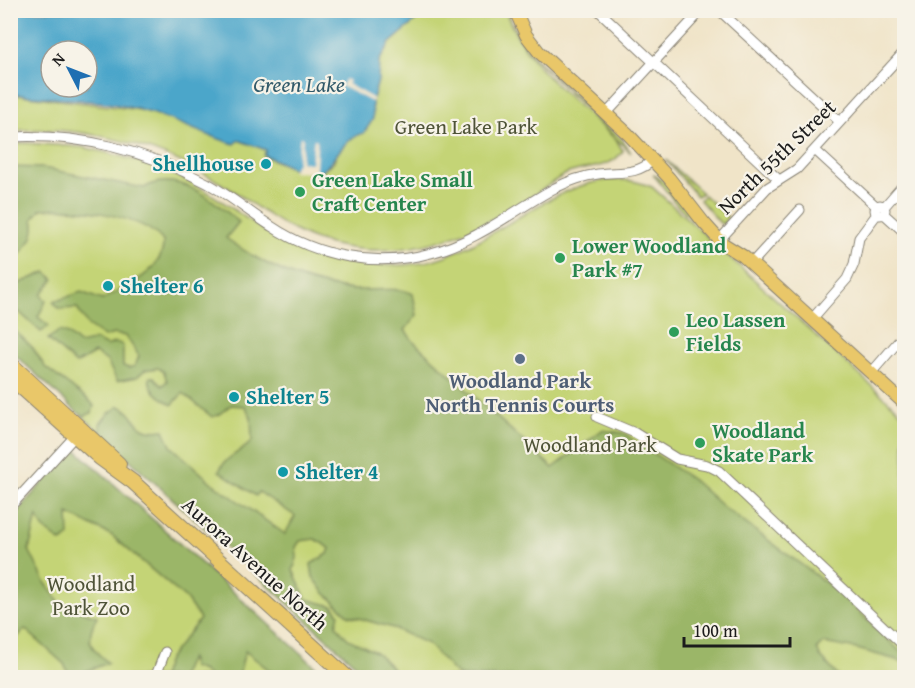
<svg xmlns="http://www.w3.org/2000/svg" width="915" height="688" font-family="'Gentium Book Plus',serif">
<rect width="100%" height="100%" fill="#f7f3e8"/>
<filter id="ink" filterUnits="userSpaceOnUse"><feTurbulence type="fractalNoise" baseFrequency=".0167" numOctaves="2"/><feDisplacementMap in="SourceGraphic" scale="12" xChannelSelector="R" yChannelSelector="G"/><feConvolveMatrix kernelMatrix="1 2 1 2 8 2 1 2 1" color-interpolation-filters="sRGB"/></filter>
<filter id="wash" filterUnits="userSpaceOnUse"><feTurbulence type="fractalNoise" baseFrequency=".008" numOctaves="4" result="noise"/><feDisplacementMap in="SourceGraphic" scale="24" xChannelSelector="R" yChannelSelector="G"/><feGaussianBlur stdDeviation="1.35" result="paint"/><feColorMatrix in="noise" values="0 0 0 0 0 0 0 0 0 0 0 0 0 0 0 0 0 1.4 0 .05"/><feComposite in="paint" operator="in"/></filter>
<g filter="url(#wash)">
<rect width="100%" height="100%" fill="#f0e4c8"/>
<path fill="#c4d476" stroke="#707849" stroke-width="1.5" d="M505,10c19,56 71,91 112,131l6,10c-13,19 -38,15 -57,23 -8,4 -16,10 -23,15 -64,43 -135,75 -213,55 -39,-9 -70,-36 -103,-57 -61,-39 -144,-64 -216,-56v-37l130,16 119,37 6,3 -2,6 30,13 30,1 10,-9 8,-17 11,-8 19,-34 6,-21 1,-20 11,-18 37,-32z
M507,11l12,25 17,23 85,79 10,15 -104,-102z
M27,143c19,2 40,2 59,5 28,6 61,14 87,26 35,15 57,34 88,54 42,27 95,40 144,37 88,-5 162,-114 247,-78l252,228v262h-535l-357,-325 -1,-208z
M665,159l37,34 -5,3z
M653,174l13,9 39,47 -27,-24z
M704,195l24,22 -4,5 2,3 -6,-2 -20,-23z
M65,478l237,199h-291l-1,-139z"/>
<path fill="#9bb667" stroke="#5c6942" stroke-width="1.5" d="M11,167l32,1 101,20c33,-20 71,13 95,34l-13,16c38,28 80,47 128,52 18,1 44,-4 59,4l4,21 -12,15 8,11 140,127 49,-38 21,3 70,47 29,26 115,85 67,64v7l-47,-13 -34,-6 -6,6 3,7 19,21h-376l-8,-4 -27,-29 -35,-16 -45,-13 -24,-23 -11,-15 -2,-13 17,-10 2,-6 -15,-9 -15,2 -4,6 1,11 -4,12 13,29 27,7 6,8 -3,11 12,14 28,13 25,25h-32l-268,-243 -1,-10 8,-10 11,-8c21,8 12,29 45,24l7,16 41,37 73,51 10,-18 -36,-24 -3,4 -37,-25c8,-17 22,-17 33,-30l-1,-24 -6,-11 -14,-1 -13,10 -6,2 -29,-24 -11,12c-10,-7 -25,-15 -22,-28h4l8,9 5,-5 -3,-9 -6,-4 -13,2 -8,7 -20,4 -10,-20 -12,-8 -19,11 -28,-25 11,-8 9,3 11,10 17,-4 11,6c6,-3 10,-6 16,0v20l6,2 6,-2 4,-10 -13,-20 -12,-2 -10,3 -16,-11 -11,-18 -17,1 -7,-7 28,-10 21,8c22,-13 63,-28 61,-59 -21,-27 -90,-34 -122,-32l-8,10c4,16 -3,23 -13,35l-3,1 -6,-6v-11l3,-4 -3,-4z
M46,272l8,7 -13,16 5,6 -8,16 11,9 -8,6 -23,-21 -7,7v-31z
M11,327l22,21 12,19 46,35 3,4 -2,7 -8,3 -6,-3 -66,-61z
M74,448l253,229h-49l-33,-26 -6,24 8,2h-37l-7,-6 -11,-4 -2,-9 -9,19h-19l6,-18 32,-40 -14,-20 -75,-64 -43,-21 1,23 -8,5 -18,-14 -6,-12 -8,34 16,32 16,23 36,11c-12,25 -9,29 11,47l-38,14 -6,-13 -39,-35 -14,15v-126z"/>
<path fill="#4ca6ca" stroke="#346173" stroke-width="1.5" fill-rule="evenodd" d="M11,11h416l-37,32 -11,18 -1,20 -6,21 1,17 -9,14c-25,6 -26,30 -48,41l-22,-5 -30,-14 2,-5 -28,-10 -3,4c-31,-8 -60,-25 -91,-33 -42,-12 -90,-12 -133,-17zM51,51h36v36h-36z"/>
<path fill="#f0e4c8" d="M345,79l4,2 -2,3 27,15 -2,3 -31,-16z
M300,137l3,1 -2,24 10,1 3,-24 3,1 -1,34 -24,-3 5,-9z"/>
</g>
<g filter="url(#ink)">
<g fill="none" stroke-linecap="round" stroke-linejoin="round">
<defs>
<path id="minor" d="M598,10l181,170
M719,10l121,112
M606,114l96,-104
M10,137c68,-4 137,14 197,46 22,12 42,29 64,43 46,31 106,42 160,27 47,-12 83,-43 124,-65 14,-7 28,-12 43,-14 21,-3 38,2 55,-14
M815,150l62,57
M875 210a5 5 0 1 1 10 0a5 5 0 1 1-10 0Z
M884,207l20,-23
M884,214l20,18
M724,235l43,-47 30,-19 107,-117
M751,264l49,-54
M812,319l35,-40 7,-15 5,-26 18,-24
M871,373l33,-38
M597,417l38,16 42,26 30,6 12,6 185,175
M10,507l65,-71
M155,678l10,-26"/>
<path id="major" d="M515,10l11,25 13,17 89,82 41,44 35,45 18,20 21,13 161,147"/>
<path id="highway" d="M10,363l109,101
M10,377l90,81 33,24 215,196"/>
</defs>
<use href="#minor" stroke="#868072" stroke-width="11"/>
<use href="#major" stroke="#868072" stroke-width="14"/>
<use href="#highway" stroke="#868072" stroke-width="16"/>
<use href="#minor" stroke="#fff" stroke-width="9"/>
<use href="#major" stroke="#e9c769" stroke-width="12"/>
<use href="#highway" stroke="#e9c769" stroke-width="14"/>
</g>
</g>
<g fill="#0f9aa8" stroke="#f7f3e8" stroke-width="2">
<circle cx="266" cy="164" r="6"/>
<circle cx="108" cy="286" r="6"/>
<circle cx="234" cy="397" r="6"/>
<circle cx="283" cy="472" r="6"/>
</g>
<g fill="#2e9e5b" stroke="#f7f3e8" stroke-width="2">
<circle cx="300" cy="192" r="6"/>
<circle cx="560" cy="258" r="6"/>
<circle cx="674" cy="332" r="6"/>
<circle cx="700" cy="443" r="6"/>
</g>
<circle fill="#5c6f8a" stroke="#f7f3e8" stroke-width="2" cx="520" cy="359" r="6"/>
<g text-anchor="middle" stroke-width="4.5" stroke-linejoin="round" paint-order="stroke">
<g font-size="21" fill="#4e5337" stroke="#f7f3e8">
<text x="466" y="134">Green Lake Park</text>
<text x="590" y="452">Woodland Park</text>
<text x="91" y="591">Woodland<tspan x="91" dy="24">Park Zoo</tspan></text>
</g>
<g font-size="21" fill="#1c1c1c" stroke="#f7f3e8">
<text transform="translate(777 157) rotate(-44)" y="7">North 55th Street</text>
<text transform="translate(255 564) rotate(42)" y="7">Aurora Avenue North</text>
</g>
<g font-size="21" font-weight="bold" fill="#0d838f" stroke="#f7f3e8" text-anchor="start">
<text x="254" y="171" text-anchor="end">Shellhouse</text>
<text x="120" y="293">Shelter 6</text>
<text x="246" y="404">Shelter 5</text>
<text x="295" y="479">Shelter 4</text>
</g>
<g font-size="21" font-weight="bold" fill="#27864d" stroke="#f7f3e8" text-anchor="start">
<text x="312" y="187">Green Lake Small<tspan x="312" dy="24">Craft Center</tspan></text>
<text x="572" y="253">Lower Woodland<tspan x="572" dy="24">Park #7</tspan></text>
<text x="686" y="327">Leo Lassen<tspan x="686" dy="24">Fields</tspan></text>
<text x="712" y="438">Woodland<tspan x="712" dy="24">Skate Park</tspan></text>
</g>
<g font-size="21" font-weight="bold" fill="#4e5e75" stroke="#f7f3e8">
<text x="520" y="388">Woodland Park<tspan x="520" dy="24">North Tennis Courts</tspan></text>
</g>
<g font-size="22" font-style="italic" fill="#325a6a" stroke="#f7f3e8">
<text x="299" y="92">Green Lake</text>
</g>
</g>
<rect width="915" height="688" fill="none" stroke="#f7f3e8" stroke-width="36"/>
<g transform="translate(69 69) rotate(312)"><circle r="28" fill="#f7f3e8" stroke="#9f9d96" stroke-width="1.5"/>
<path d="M0-4.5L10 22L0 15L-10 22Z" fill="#1f6fb2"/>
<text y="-9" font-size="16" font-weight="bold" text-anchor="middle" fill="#1c1c1c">N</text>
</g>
<path d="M684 637v9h106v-9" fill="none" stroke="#1c1c1c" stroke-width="3"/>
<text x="693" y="637" font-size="18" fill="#1c1c1c" stroke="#f7f3e8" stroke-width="4.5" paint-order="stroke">100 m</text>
</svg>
